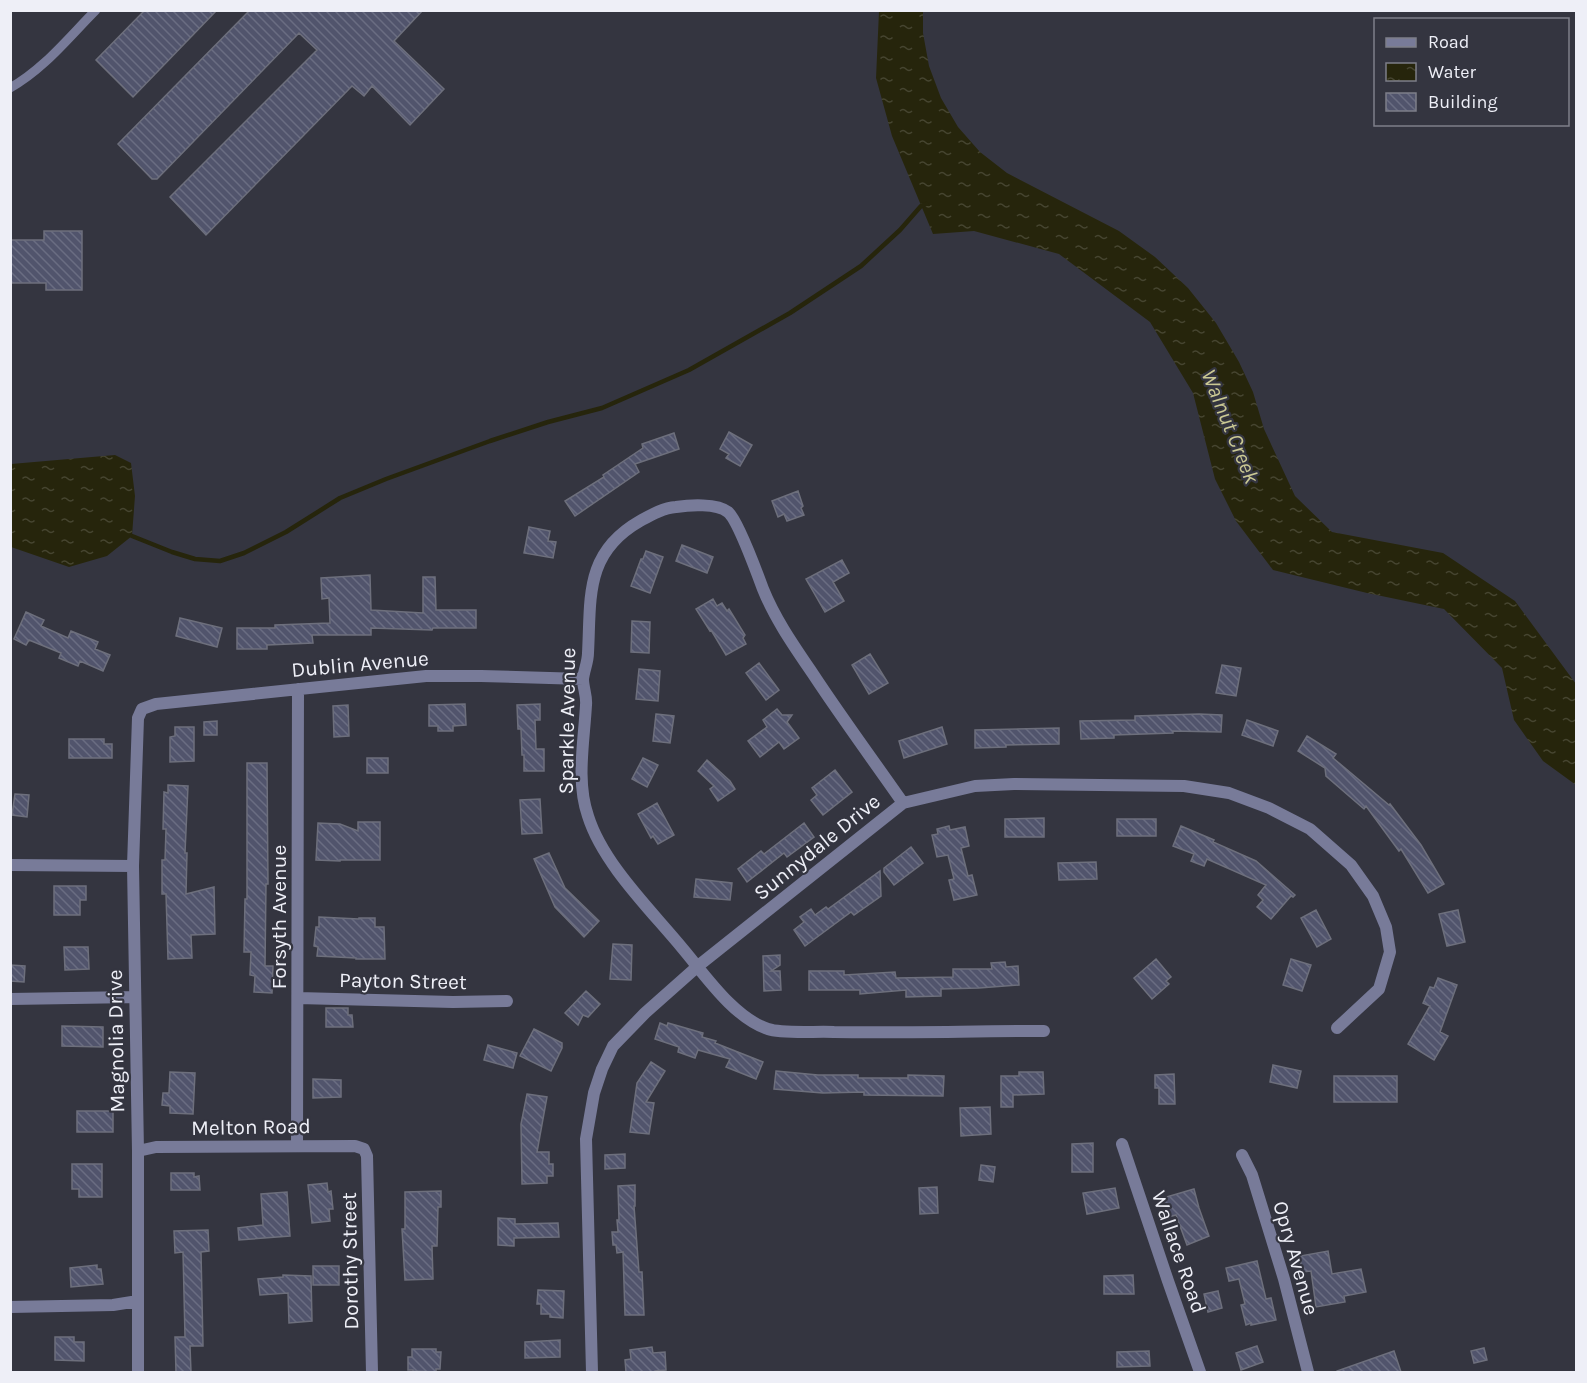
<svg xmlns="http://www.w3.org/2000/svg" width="1587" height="1383" font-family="Karla,sans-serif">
<defs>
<pattern id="water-ripples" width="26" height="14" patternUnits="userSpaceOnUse" patternTransform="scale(1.5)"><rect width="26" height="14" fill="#26250c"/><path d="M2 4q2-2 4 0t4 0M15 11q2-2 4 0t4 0" fill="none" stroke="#464530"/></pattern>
<pattern id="building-back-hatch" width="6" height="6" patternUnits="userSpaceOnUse" patternTransform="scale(1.5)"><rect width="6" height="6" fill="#51546c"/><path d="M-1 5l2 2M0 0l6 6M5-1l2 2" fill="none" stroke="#6a6d82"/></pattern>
</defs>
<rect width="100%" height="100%" fill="#343540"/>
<path fill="url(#water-ripples)" d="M879,11h44v22l6,33 12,32 17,29 22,25 27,21 112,58 36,26 33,31 28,35 23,39 14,30 11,37 31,67 37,36 111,21 72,48 61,83v101l-33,-24 -29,-41 -12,-52 -58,-59 -77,-16 -94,-23 -37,-49 -21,-42 -22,-86 -43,-71 -91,-68 -85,-23 -41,3 -41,-98 -16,-58z
M115,455l16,8 4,33 -3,40 -25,20 -38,11 -58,-20v-83z"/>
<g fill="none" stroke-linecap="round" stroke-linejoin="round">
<path stroke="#26250c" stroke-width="4.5" d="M132,536l40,16 23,7 25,2 24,-8 42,-21 54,-34 46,-19 104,-38 58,-19 54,-14 87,-38 101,-57 71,-47 39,-36 21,-24 5,-2"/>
</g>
<path fill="url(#building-back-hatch)" stroke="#6d6f7c" stroke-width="1.5" d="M145,10h72l-84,87 -37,-37z
M250,10h173l-29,31 50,48 -34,36 -38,-39 -8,10 -12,-10 -146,149 -36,-38 147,-147 -18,-17 -142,146h-5l-34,-35z
M44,231h38v59h-36v-7h-36v-43h34z
M729,432l23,13 -12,21 -14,-8 3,-4 -9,-5z
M674,433l5,16 -44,15 4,8 -64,44 -10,-15 39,-24 -1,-2 40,-27 -1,-4z
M798,491l5,15 -2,2 3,7 -17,6 -3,-7 -6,3 -6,-16z
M529,527l21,4 -2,10 8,1 -3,16 -29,-5z
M682,545l31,12 -6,16 -31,-12z
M646,551l17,6 -13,36 -19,-7 10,-27h2z
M842,560l7,13 -16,9 11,19 -19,11 -19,-33z
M370,575l1,35 52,3v-36h12l1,33h40v18h-43l-1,2 -61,-2v7h-59l1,8 -46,2v4h-30v-21h38v-3l55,-2 -1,-25 -7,1 -1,-21z
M713,599l4,7 5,-3 5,8 2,-2 16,26 -2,3 3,6 -20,11 -15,-25 -1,1 -14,-22z
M26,612l18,8 -3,6 27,12 3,-7 27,11 -3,7 15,6 -7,16 -23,-10 -2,5 -19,-8 2,-5 -32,-13 -3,5 -12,-6z
M180,618l42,10 -5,19 -41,-11z
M632,621l18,1 -1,31 -18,-1z
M870,654l18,29 -19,11 -17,-29z
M759,663l20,27 -13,10 -20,-27z
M1222,665l19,3 -5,28 -20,-3z
M639,669l21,2 -2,30 -22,-2z
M465,704l1,21 -13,1v5h-15v-5h-9v-21z
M540,704v16h-5l1,29h8v22h-20v-16h-2l-1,-26h-3l-1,-24z
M348,705l1,31 -15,1 -1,-31z
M777,709l5,6h10l-5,7 12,16 -15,11 -5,-7 -19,15 -12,-16 19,-14 -4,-7z
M656,714l18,2 -4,27 -17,-2z
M1199,714l23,1 -1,17 -48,-1v2l-59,2v3l-33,1 -1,-18 55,-1v-4z
M1247,720l31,11 -5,15 -31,-11z
M217,721v14h-13v-13z
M175,727h19v34l-24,1v-25l5,-1z
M942,727l5,17 -43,14 -5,-17z
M1059,728v16l-53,1v2l-31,1v-18z
M1307,736l29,18 -3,4 56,47 1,-1 31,41 23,39 -16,9 -27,-44 -2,2 -33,-45 -2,3 -38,-33 -1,-8 -27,-17z
M69,739h35v5h8v14h-43z
M367,758h21v15h-21z
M643,758l15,7 -11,22 -15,-8z
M707,760l23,21 5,8 -17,12 -8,-12 4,-3 -16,-15z
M247,763h20l1,121h-2l-1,82h8l-1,27 -18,-1 1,-16 -5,-1 1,-23h-7l1,-53h2z
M835,770l17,22 -29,23 -12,-15 6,-5 -5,-7z
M168,785l20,1 -3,67h2l-1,41 28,-7 1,47 -24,1 1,23 -24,1 -2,-65h-4v-34h3l1,-31h-3l1,-37 4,1z
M15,794l14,1 -2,22 -15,-2z
M540,799l2,34 -20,1 -2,-34z
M657,803l17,32 -16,9 -5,-8 -2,2 -13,-24z
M1044,818v19h-39v-18z
M1117,819h39v17h-39z
M358,822h22v38h-40v1l-24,-1 2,-37 22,1 18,7z
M804,823l10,14 -27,20 -3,-4 -37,29 -9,-13 23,-18 3,3z
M949,826l1,4 15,-3 4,19 -8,2 7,28 4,-1 5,20 -23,5 -5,-20 5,-1 -6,-24 -11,2 -5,-22 6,-1 -1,-5z
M1181,826l33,14 -1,2 43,19 39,34 -2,2 -2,-1 -20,23 -14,-12 6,-7 -5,-5 8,-10 -59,-26 -3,7 -13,-5 3,-7 -21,-8z
M911,847l12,16 -29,22 -10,-13v-4z
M549,853l16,35 34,33 -15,16 -29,-30 -21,-48z
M1096,862l1,17 -38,1 -1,-17z
M880,871l1,25 -27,19 -3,-3 -46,34 -11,-16 10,-8 -4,-5 11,-8 4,6 11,-8 2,2z
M696,879l36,4 -2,17 -36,-3z
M54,886h32v14h-6v15h-26z
M1316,910l15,29 -14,8 -16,-29z
M1458,910l7,32 -18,4 -8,-32z
M319,917l40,2v-1h16v9h9l1,32h-29v-1l-39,-2 1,-9 -4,-1 2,-19h3z
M613,944l19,1 -1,35 -21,-1z
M64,947h24l1,22 -24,1z
M780,955v10l-9,6h9l1,19 -17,1 -1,-35z
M1156,959l15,18 -5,4 3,3 -17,15 -18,-21z
M1291,959l20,6 -9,26 -19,-6z
M1005,962l1,5 12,-1 1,19 -40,3 -38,1v7l-35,1v-7l-46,4v-4h-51v-19h35v4l51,-3 1,6 57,-1v-8h39l-1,-6z
M10,965l15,1 -1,16 -14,-1z
M1438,978l19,7 -17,47 8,4 -14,24 -26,-16 22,-38 -7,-3 7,-16 4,1z
M586,991l14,13 -12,13 -5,-2 -5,10 -13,-12z
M326,1008h22v7h4l1,12h-27z
M660,1023l7,3 1,-3 35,10 -1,4 14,4 -1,2 48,19 -7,17 -30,-12 4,-8 -32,-9 -3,8 -17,-6 1,-5 -24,-8z
M62,1026l41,1v20l-41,-1z
M534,1029l28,14v5l-11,23 -31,-15z
M488,1045l29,8 -4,15 -29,-8z
M651,1062l14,9 -19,31 8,1 -5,31 -19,-2 7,-49z
M1273,1065l28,6 -4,17 -27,-6z
M776,1071l42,4h40v3h50v-3l36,1 -1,20 -79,-1v-3l-41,1 -49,-4z
M170,1072l25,1 -2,41 -23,-1v-7l-8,-1 1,-12h6z
M1019,1072h24l1,22 -31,1v12h-12v-31h18z
M1174,1074l1,30h-16v-16h-4v-13z
M1334,1076h63v26h-63z
M313,1079l28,1v17l-28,1z
M527,1094l20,3 -10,55h12v12h4v12h-6v7l-25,1 -1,-60z
M990,1107l1,27 -30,2 -1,-28z
M77,1111h36v21h-36z
M1093,1143v29h-21v-28z
M625,1154v14l-20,1v-14z
M72,1164h30v33h-23v-8h-7z
M981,1165l14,2 -2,15 -14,-2z
M171,1173h23v4l5,-1 1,14h-29z
M327,1183l1,9 3,-1 2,18h-4l1,12 -18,2 -4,-38z
M635,1185v21h-1l5,66h3l2,43h-19l-2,-63 -6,1 -1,-8h-3l-1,-13h6l-1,-12h2l-1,-34z
M937,1187l1,26 -18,1 -1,-26z
M1115,1188l4,20 -32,6 -4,-21z
M1194,1189l5,19 10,28 -22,9 -11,-30 -8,2 -5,-19z
M441,1191v16h-3l-1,39h-5l1,33 -28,1 -3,-51h3v-37z
M287,1192l3,44 -51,4 -1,-12 25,-3 -2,-31z
M498,1218l17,1v5l43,-1 1,14 -45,1v8l-16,-1z
M208,1230l1,21 -8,1 2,94h-13l1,26h-15l-1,-35h10l-2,-85 -8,1 -1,-22z
M1328,1251l4,23 29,-5 5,23 -22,4 1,6 -29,5 -5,-36 -9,1 -2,-16z
M1257,1261l9,38 5,-1 5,22 -25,5v-2l-5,2 -5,-20 4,-1 -6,-25 -10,2 -3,-13z
M97,1265v4h4l2,15 -32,3 -1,-19z
M313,1266h26v19h-26z
M283,1275l28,1 1,45 -23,2 -1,-30 -28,2 -2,-16 25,-2z
M1133,1275l1,19h-30v-18z
M538,1290l26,1 -1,27 -13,-1v-3h-9v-10h-4z
M1218,1291l4,17 -14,4 -4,-18z
M55,1337h19v5h10v19l-29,-1z
M560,1340v17l-35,1v-16z
M1257,1346l6,16 -22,8 -5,-17z
M652,1347l1,6 12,-1 1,18 -11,1v1h-29l-1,-12 6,-1 -1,-9z
M1484,1348l3,12 -13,3 -3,-12z
M412,1349h24v3h5l-1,17h-4v3l-23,-1v-1h-5v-13h4z
M1149,1351l1,15 -33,1v-15z
M1394,1351l7,21h-64v-1z"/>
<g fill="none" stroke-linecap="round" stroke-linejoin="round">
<path stroke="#787b99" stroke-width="9" d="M10,88c34,-19 59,-51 86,-78"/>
<path stroke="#787b99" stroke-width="12" d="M903,803c-30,-43 -61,-85 -90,-129 -19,-28 -38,-55 -50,-85 -6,-16 -25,-69 -35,-77 -11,-9 -39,-7 -52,-5 -13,1 -25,8 -36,14 -56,32 -49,77 -52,132 0,9 -4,17 -5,26 0,9 4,17 3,26 -2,37 -10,76 2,111 15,48 63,94 95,133 22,26 51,69 85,80 14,5 49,2 66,3 70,1 140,-1 210,-1
M10,865l123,1
M298,998l155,4 54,-1
M10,999l125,-2
M1122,1144l46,137 32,91
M297,1146l1,-457
M138,1151l18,-4 199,-1 9,3 3,7 5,216
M1242,1155l10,20 32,104 24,93
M10,1307l103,-2 25,-4
M138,1372v-221l-5,-285 5,-148 4,-9 14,-5 270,-28h55l102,3
M592,1372l-6,-233 8,-46 8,-24 11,-23 32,-33 53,-47 205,-163 72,-17 39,-2 170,2 45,7 40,15 41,21 41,36 22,31 13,31 4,25 -11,37 -42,39"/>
</g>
<g text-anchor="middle" stroke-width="4.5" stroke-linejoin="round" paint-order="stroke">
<g font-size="21" fill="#eeeff7" stroke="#343540">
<text transform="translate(360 664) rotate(-5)" y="7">Dublin Avenue</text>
<text transform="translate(567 721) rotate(-89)" y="7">Sparkle Avenue</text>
<text transform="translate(817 847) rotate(-39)" y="7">Sunnydale Drive</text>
<text transform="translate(279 917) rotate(-90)" y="7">Forsyth Avenue</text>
<text transform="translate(403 981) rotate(1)" y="7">Payton Street</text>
<text transform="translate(116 1041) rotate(-91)" y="7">Magnolia Drive</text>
<text transform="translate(251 1127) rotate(-1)" y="7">Melton Road</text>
<text transform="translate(1179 1252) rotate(71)" y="7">Wallace Road</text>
<text transform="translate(1296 1258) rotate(74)" y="7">Opry Avenue</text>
<text transform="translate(350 1261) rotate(-91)" y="7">Dorothy Street</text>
</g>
<g font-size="22" font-style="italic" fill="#cac893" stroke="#343540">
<text transform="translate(1231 426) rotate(68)" y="8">Walnut Creek</text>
</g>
</g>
<rect width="1587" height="1383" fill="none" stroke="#eeeff7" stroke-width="24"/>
<rect x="1374" y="18" width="195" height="108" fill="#343540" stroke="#7e7f89" stroke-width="1.5"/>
<rect x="1386" y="38" width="30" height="9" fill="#787b99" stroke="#7e7f89" stroke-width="1.5"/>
<text x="1428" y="48" font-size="18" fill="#eeeff7">Road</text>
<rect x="1386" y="63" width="30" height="18" fill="url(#water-ripples)" stroke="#7e7f89" stroke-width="1.5"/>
<text x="1428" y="78" font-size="18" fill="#eeeff7">Water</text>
<rect x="1386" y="93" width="30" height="18" fill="url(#building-back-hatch)" stroke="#7e7f89" stroke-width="1.5"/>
<text x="1428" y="108" font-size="18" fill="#eeeff7">Building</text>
</svg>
